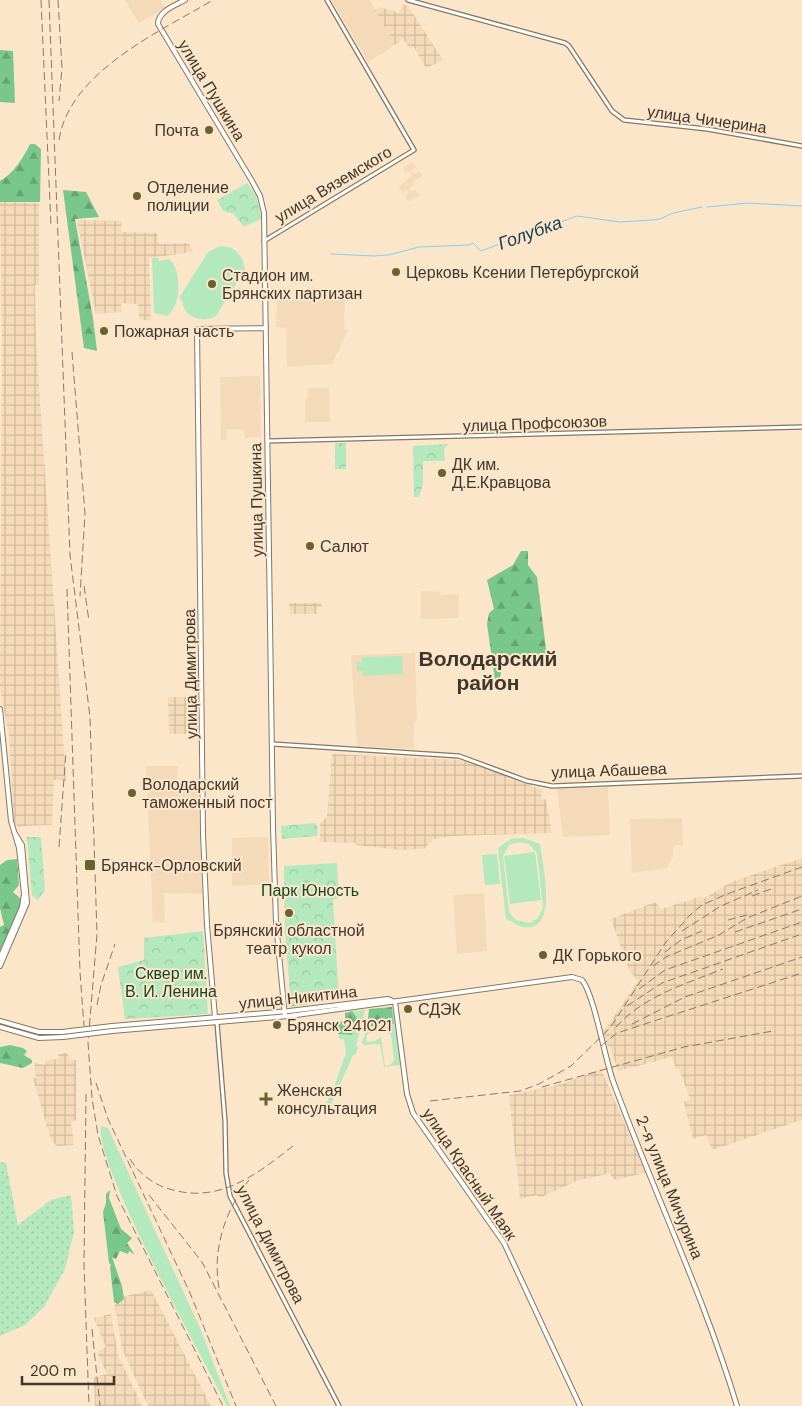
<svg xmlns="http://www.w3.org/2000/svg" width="802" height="1406" font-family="'DM Sans',sans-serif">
<defs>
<pattern id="industrial-grid" width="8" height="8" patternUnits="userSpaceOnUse" patternTransform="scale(1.25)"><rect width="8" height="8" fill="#f4dab8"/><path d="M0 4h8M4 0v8" fill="none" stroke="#d2bc9e"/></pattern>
<pattern id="forest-firs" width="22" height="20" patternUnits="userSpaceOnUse" patternTransform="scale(1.25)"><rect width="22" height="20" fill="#7ac78b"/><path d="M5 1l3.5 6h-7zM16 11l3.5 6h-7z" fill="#66a372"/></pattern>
<pattern id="park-crowns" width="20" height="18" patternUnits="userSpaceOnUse" patternTransform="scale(1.25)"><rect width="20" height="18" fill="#b4e8bd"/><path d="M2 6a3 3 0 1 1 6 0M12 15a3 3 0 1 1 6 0" fill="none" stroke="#9cc8a3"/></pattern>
<pattern id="garden-dots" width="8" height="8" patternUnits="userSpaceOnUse" patternTransform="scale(1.25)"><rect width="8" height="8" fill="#b4e8bd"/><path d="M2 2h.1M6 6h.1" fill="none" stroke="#9cc8a3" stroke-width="1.8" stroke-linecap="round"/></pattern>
</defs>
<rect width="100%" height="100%" fill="#fce6ca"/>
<path fill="#f4dab8" d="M125,0h36l4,8 -26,15z
M333,0h37l22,39 -1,9 -23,14 -36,-61z
M413,162l3,5 -4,3 3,4 4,-3 3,5 -9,6 1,3 -5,3 2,4 4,-2 4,5 -11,7 -3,-6 4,-3 -2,-3 -5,2 -3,-6 14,-11 -3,-4 -4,2 -3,-5z
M345,298l-1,32h4l-16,34 -45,3 -1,-39 -10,-1 1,-27z
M260,376l1,61 -16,1 -1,-8 -17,-1 -1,11h-5l-1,-63z
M308,388h21l1,34h-25v-22l3,-4z
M421,591l20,1v3l18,-1 -1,24 -37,1z
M415,653l2,66 -3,3v27l-57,-3 -6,-91z
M146,766h32l-1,20 21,1 4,107 -38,-1 1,30 -12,-1z
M608,787l2,48 -47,2 -6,-48z
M682,818l1,27h-7l-3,3v9l-6,11 -35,5 -2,-54z
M268,837l1,47 -37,2v-48z
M484,893l3,58 -30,3 -4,-59z"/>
<path fill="url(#industrial-grid)" d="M403,5l5,1 35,54 -17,8 -12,-21 -4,2 -8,-12 -4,7 -7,1 1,-6 -17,-29 4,-3 20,6z
M0,202l39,1v81l-4,1 1,56 30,440 -12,-1 -2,45 -30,1 -3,2 -5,-7 -5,-85 -9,-47 2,-340z
M77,220l45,1 -1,11 36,1 2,11 30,-1 4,9 -44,6 2,63 -12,-2 -1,-15 -17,-1 1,9 -26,2z
M289,603h32l1,4h-5v7h-27z
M168,697h28l1,37h-28z
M332,754l129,6 21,6 60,24 -1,7 5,3 6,33 -99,3 -19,3 -10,10 -25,1 -43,-5v-2l-36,-1v-19l7,-6z
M802,858v262l-90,30 -6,-15 -13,4 -9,-37 6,-3 -11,-30h-3l-4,-12 -54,14 -8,-25 -2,1 -4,-16 34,-50 -9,-11 -18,-51 44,-17 6,7 41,-13 1,3 28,-17z
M67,1053l3,7h6v60l-5,2 3,23 -17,1 -6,-6 -18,-62h3l-1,-15 10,2 1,-5 13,-1 -1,-5z
M601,1069l45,104 -33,7 -3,-7 -33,8 -38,17 -2,-3 -17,4 -11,-104 53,-11z
M151,1290l17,33 43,83h-63l-26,-57 -7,-43 3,-8z
M111,1314l7,41 24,51h-47l-1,-29 13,-3 -10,-22 9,-5 -12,-29z"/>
<path fill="#b4e8bd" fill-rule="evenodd" d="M220,246c15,0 23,9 25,24l-29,46c-10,6 -26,4 -32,-8 -2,-5 0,-7 -5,-10l29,-46z
M152,258h6l1,3 10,-2c14,11 12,47 -2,57l-13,-3z
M402,656l1,18 -40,2 -1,-11v6h-5v-9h5v-5z
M523,838l17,6c2,19 17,78 -9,83 -12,2 -17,-6 -25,-8l-8,-71 13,-9zM519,842l10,2 8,9 6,54 -5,11 -8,5 -14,-3 -7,-8 -6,-56 6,-11z
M535,852l6,48 -31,4 -6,-48z
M497,854l3,30 -15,1 -3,-30z
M392,1007l9,58 -17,2 -4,-23 -16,1 -2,-2 4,-12 28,-7zM386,1031l5,4 3,25 -3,5 -6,1 -4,-29 -6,4 -8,1 -1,-6 3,-3z
M365,1010l-9,36 2,1 -2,7 -3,1 -26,59 -5,-3 10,-19 14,-39 -2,-13 -5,-2 -1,-4 7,1 13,-16 -6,-8z
M101,1126l7,2 92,200 30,78h-3c-21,-42 -135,-247 -126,-280z"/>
<path fill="url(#forest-firs)" d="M0,50l13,1 2,52 -15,-1z
M30,144h5l6,5 -1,53h-40v-21c14,-8 23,-23 30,-37z
M63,190l23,2 13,25 -24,2 18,99 4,33 -13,-3z
M521,551h7v14l9,12 9,72v17l-38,-10 -5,2 -3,21 -4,8 -9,-63 2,-11 5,-4 -7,-29 26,-15z
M17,859l2,26 -6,7 10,9 -23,50v-24l4,-2 -4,-17v-43l7,-5z
M392,1007l2,17 -27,3 2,-18z
M352,1011l6,8 -6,16 -14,-1 2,-5 -11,2 -1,-8 17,-2v-8z
M10,1045l13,3 4,3 -3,4 8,5v3l-9,5 -23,-5v-16z
M110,1190l-1,8 12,31 11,9 -5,5 8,12 -6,-4 -1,3 -8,-3 -4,8 -4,-2 10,29 2,13 -6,5 -4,-2 -4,-35 1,-2 -2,-2 -6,-51 3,-9v-9z"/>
<path fill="url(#park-crowns)" d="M247,183l9,12 5,22v2l-17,8 -10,-13 -11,-3 -6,-11z
M335,443h11v26h-11z
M448,444l-4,5 1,12h-22v23l-4,13h-5l-1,-51z
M315,823l3,5 -1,8 -35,3 -1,-13z
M27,837h14l4,53 -7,10 -6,-4z
M337,863l2,35 -6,2 6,99 -48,8 -6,-76 -1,-65z
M203,931l5,83 -83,5 -7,-52 26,-7v-22z"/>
<path fill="url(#garden-dots)" d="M0,1162l6,1 12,62 33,-25 20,-5 3,37 -9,37 -21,38 -19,18 -25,11z"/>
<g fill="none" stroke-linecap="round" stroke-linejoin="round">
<path stroke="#86cdf7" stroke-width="1" d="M707,207l41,-4 54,3
M331,254l43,2 14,-1 31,-8 50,-2 4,-2 8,8 35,-13 11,-8h12l38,-14 43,6 32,-2 8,-1 13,-6 29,-6"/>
<defs>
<path id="tertiary" d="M408,0l157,43 4,3 43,65 12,9 83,9 95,17
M264,241l150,-91 -87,-150
M268,441l534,-14
M273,744l186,12 68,25 25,5 250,-10
M217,1023l8,98 1,52 4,23 109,210"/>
<path id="secondary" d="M185,0c-9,5 -27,11 -27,24l94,157 8,15 4,17 9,614 3,96 9,93
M215,1017l-8,-92 -4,-91 -6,-505 69,-1"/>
<path id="primary" d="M0,709l11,112 8,27 5,46 -2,13 -22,51
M0,966l27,-63 -5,-58 -8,-13
M395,1002l12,92 6,19 91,130 76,163
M0,1021l39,11h23
M112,1026l177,-15 99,-12 5,2
M0,1027l39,11 24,-1
M112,1031l177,-15 283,-39 10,3c12,14 23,79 31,101 40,110 90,212 124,325"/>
</defs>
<use href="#tertiary" stroke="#89765d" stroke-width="5.5"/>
<use href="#secondary" stroke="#89765d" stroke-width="6"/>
<use href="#primary" stroke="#89765d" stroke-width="6"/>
<use href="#tertiary" stroke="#fff" stroke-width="3"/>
<use href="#secondary" stroke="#fff" stroke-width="4"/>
<use href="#primary" stroke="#fff" stroke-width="4"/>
<path stroke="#887a69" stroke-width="1" stroke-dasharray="8 4" stroke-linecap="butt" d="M41,0l10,226
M49,0l21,555 20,162 7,217 -9,109 4,55 6,37 19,61 106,210
M58,0l4,68 -3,33
M59,140c10,-68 102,-109 154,-140
M72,352l13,162 -5,82
M84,586l5,35
M67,589l13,383 4,54
M59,847l7,-96
M752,896l19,-7
M728,920l19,-5
M682,931l39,-25 37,-16
M735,932l67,-23
M665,952l16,-12 21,-9
M653,966l13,-9 53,-22 28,-17 55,-22
M639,989l26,-19 137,-48
M97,1005l4,-20 14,-41
M627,1006l35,-23 137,-48
M632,1024l53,-27 117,-40
M616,1027c28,-31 69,-43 107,-58
M601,1046l16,-13 185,-60
M96,1083l12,36 82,174 46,113
M542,1087l142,-40 89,-16
M86,1094l-2,172 5,140
M430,1101l90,-10 19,-7 32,-18 39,-38 56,-86 24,-27 12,-10 25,-11 75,-27
M130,1159c9,15 25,27 43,31 48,13 84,-16 120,-44
M149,1195l53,67 74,144
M219,1288c-7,-38 6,-78 30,-108
M92,1329l8,77"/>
<defs>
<path id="primary-bridge" d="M62,1032l50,-6
M63,1037l49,-6"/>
</defs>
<use href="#primary-bridge" stroke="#89765d" stroke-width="6" stroke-linecap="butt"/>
<use href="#primary-bridge" stroke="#fff" stroke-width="4"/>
</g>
<g fill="#6c612e" stroke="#fce6ca" stroke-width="2">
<circle cx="209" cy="130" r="5"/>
<circle cx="137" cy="196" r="5"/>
<circle cx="396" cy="272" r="5"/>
<circle cx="212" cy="284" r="5"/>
<circle cx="104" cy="331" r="5"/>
<circle cx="442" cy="473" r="5"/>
<circle cx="310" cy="546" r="5"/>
<circle cx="132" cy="793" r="5"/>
<rect x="84" y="859" width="12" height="12" rx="2.5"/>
<circle cx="289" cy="913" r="5"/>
<circle cx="543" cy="955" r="5"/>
<circle cx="408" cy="1009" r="5"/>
<circle cx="277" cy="1025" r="5"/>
<path d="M263.5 1091.5h5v5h5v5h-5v5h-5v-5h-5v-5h5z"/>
</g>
<g text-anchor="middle" stroke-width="4" stroke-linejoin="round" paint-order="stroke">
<g font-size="16" fill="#41382d" stroke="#fce6ca">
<text transform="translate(212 90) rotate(59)" y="6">улица Пушкина</text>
<text transform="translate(707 119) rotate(8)" y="6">улица Чичерина</text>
<text transform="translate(333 184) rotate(-31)" y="6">улица Вяземского</text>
<text transform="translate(535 423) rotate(-2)" y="6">улица Профсоюзов</text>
<text transform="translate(256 500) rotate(-91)" y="6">улица Пушкина</text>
<text transform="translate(190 674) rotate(-91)" y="6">улица Димитрова</text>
<text transform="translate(609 770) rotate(-2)" y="6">улица Абашева</text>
<text transform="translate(298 997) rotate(-6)" y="6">улица Никитина</text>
<text transform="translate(470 1174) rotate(56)" y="6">улица Красный Маяк</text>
<text transform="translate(670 1187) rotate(68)" y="6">2-я улица Мичурина</text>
<text transform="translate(271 1244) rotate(63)" y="6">улица Димитрова</text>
</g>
<g font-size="16" fill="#41382d" stroke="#fce6ca" text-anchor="start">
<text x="199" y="136" text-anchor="end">Почта</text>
<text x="147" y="193">Отделение<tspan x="147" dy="18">полиции</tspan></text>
<text x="406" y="278">Церковь Ксении Петербургской</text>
<text x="222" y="281">Стадион им.<tspan x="222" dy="18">Брянских партизан</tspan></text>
<text x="114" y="337">Пожарная часть</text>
<text x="452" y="470">ДК им.<tspan x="452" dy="18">Д.Е.Кравцова</tspan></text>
<text x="320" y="552">Салют</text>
<text x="142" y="790">Володарский<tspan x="142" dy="18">таможенный пост</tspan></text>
<text x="101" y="871">Брянск-Орловский</text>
<text x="289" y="936" text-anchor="middle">Брянский областной<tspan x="289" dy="18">театр кукол</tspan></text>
<text x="553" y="961">ДК Горького</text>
<text x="418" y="1015">СДЭК</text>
<text x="287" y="1031">Брянск 241021</text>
<text x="277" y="1096">Женская<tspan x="277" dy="18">консультация</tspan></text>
</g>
<g font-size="16" fill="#0f4821" stroke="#fce6ca">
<text x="310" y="896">Парк Юность</text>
<text x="171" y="979">Сквер им.<tspan x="171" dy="18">В. И. Ленина</tspan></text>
</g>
<g font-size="18" font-style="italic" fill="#184056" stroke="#fce6ca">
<text transform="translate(530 233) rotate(-20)" y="6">Голубка</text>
</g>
<g font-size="21" font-weight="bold" fill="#41382d" stroke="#fce6ca">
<text x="488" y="666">Володарский<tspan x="488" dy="24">район</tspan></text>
</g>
</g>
<path d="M22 1376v8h92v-8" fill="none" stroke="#41382d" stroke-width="2.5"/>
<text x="30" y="1376" font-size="15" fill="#41382d" stroke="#fce6ca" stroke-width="4" paint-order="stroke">200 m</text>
</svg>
